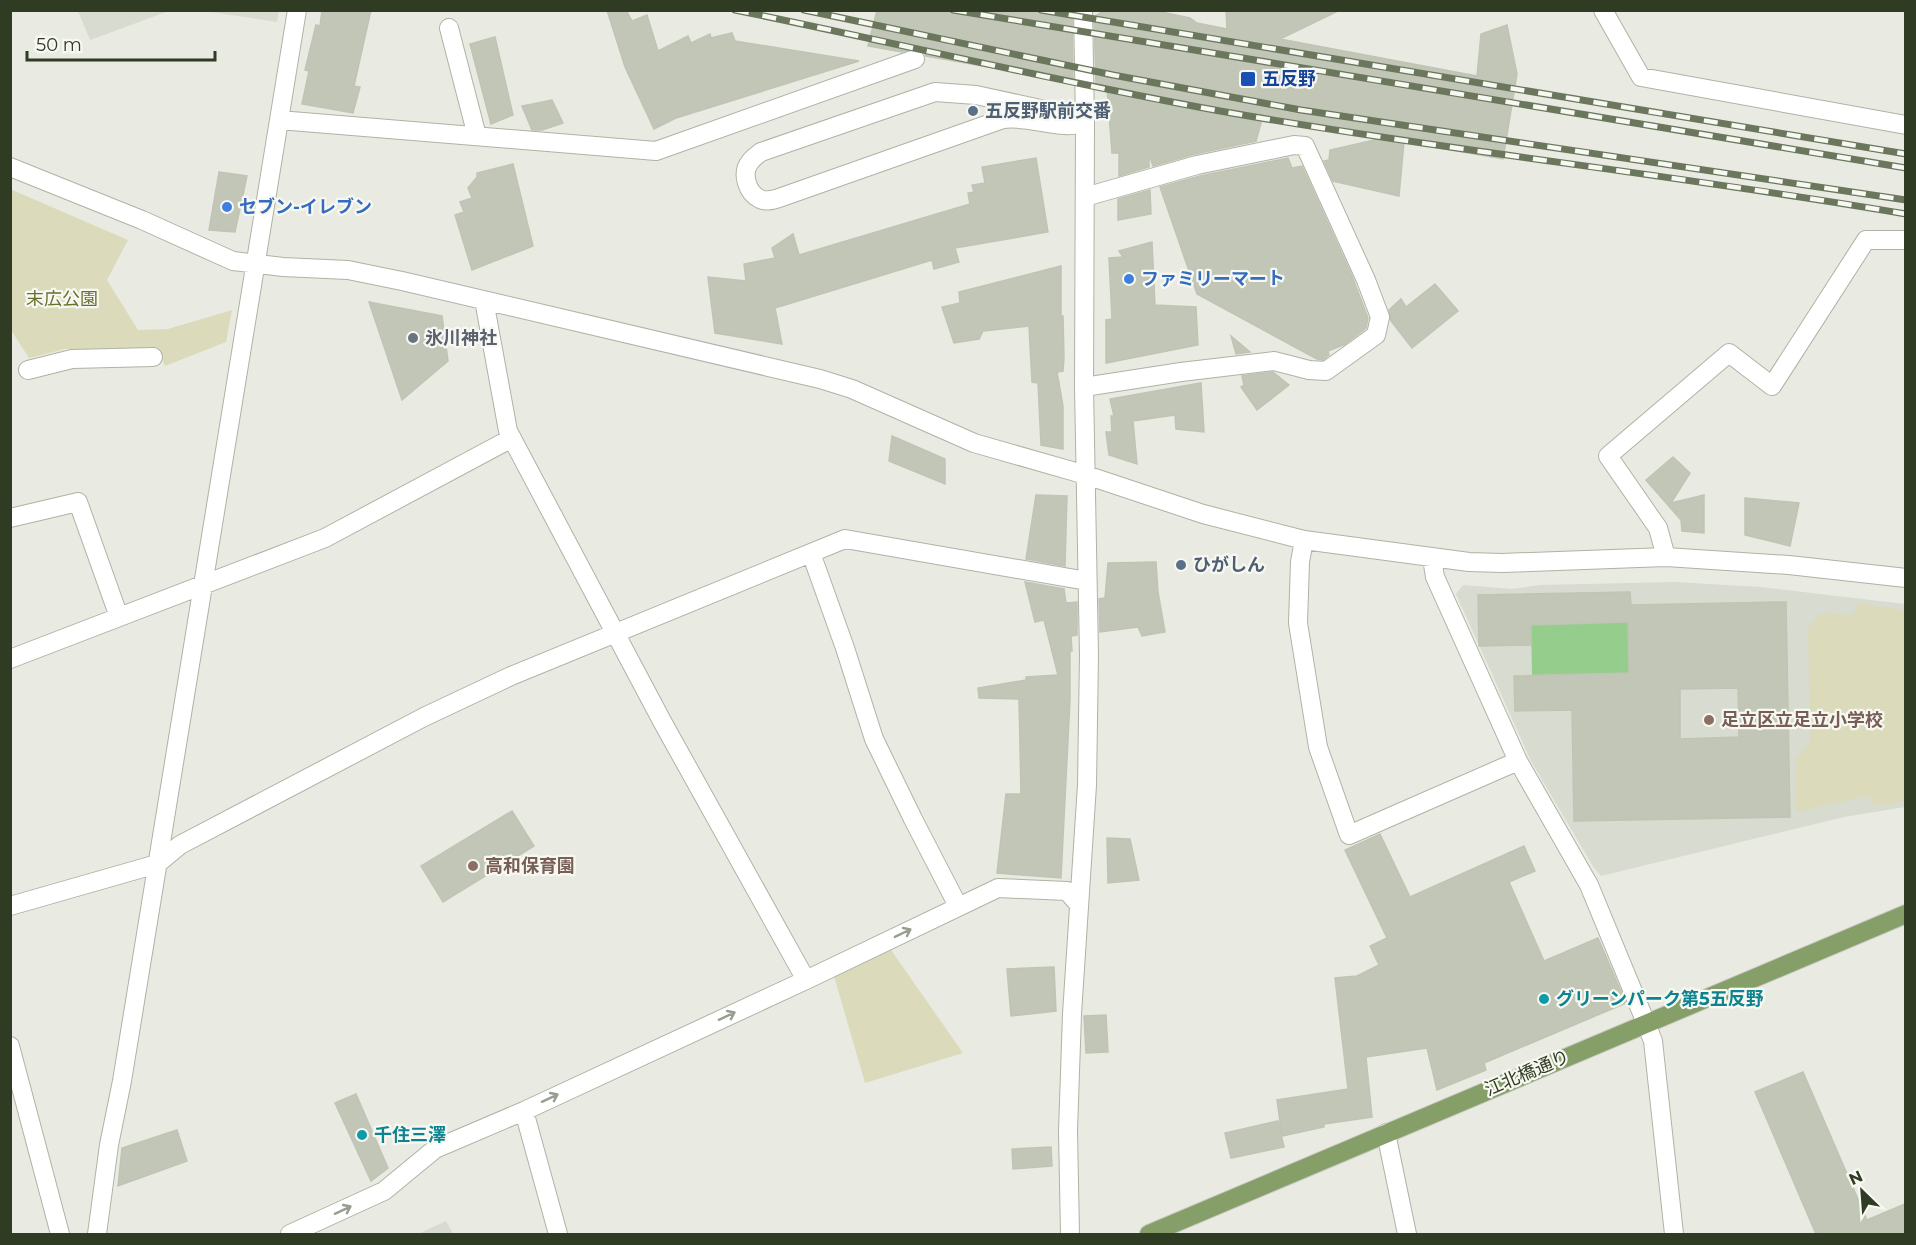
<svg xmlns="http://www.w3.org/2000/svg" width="1916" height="1245" font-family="Montserrat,'Noto Sans JP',sans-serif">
<rect width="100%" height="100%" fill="#e9ebe2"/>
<path fill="#d8dbd0" d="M78,11h91l-79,29z
M204,11h75l-2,11z
M1675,582l86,5 144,17v203l-61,10 -243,59 -7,-8 -63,-107 -75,-167 7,-9 48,4 29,-4z
M446,1221l7,13h-35z"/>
<path fill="#dbdabb" d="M10,189l118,51 -21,40 31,50 30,-1 64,-19 -6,32 -61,24 -8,-17h-92l-36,9 -18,-28z
M1859,603l46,7v191l-31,5 -6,-10 -72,16v-54l14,-14 -2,-116 12,-15 33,2z
M891,950l72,103 -98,30 -31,-107z"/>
<path fill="#95ce8c" d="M1628,622l1,51 -97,2 -1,-50z"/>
<path fill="#c1c6b7" stroke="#c0c4b4" stroke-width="1.5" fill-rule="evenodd" d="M322,10h49l-17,76 6,1 -7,26 -51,-9 7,-33 -4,-1 11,-45 4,1z
M607,10h19l6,11 15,-6 11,36 30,-15 3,7 19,-9 1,4 21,-5 3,8 124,20 -183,57 -22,11 -29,-62z
M877,10h179l16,3 1,69 -147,-26 -3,-5 -7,-3 -14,4 -34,-6z
M1105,10h47l38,8 7,5 30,6 -1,-19h114l-60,29 197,37 4,-42 26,-9 10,49 -14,85 -99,-17 -5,54 -66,-15 -9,-20 5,-1 1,-10 53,-12 -120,-22 -7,25 -61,13 -42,12 -4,-12v13l-30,9v-23h-7l-5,-65 -11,-2 -2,-69z
M495,37l18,78 -22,9 -21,-80z
M552,100l11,23 -21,7h-10l-10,-24z
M1036,158l12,74 -93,16 4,14 -25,7 -2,-9 -157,48 7,36 -67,-11 -7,-56 38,4 -2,-17 31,-6 -3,-10 21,-14 6,21 171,-51 -2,-11 6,-1 -2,-7 13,-2 -3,-16z
M1288,158l4,10 10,-2 50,110 16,42 -2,10 -21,16 -17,7 1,4 -6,5 -6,-1 -120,-65 -37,-107 40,-11z
M513,164l20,82 -61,24 -17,-55 9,-3 -4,-10 12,-4 -4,-10 9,-11v-4z
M219,172l28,4 -12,56 -26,-2z
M1150,190l1,24 -33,6v-21z
M1152,242l3,63 41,2 2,38 -92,18v-43l6,-1 -3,-61 14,-1 -4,-6z
M1061,266v50h2l1,42 -1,13 -6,1 6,34v43l-22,-4 -3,-62 -6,-1 -3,-56 -46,5 -4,8 -25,4 -12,-36 18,-4 -1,-11z
M1435,284l23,27 -46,37 -21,-27 -2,-11 12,-11 5,8z
M369,302l73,14 6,45 -46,39z
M1231,336l19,16 -14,2z
M1273,372l16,13 -32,25 -16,-23 3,-2 -2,-9z
M1201,383l3,49 -28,-3 -1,-14 -42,6 4,43 -28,-9 -3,-23h6l-1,-16h3l-4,-17z
M892,436l53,23v25l-56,-23z
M1673,457l17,16 -19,30 33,-8v38l-22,-2 -1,-11 -35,-40z
M1036,495l31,1 -2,70 -39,-7z
M1745,498l54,5 -9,43 -45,-11z
M1156,562l2,30 7,40 -23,4 -4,-9 -38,5 -1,-33 6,-1 3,-35z
M1025,582l39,7 2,14 11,-1v33l-6,1 1,15h-2v49l-9,178 -64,-5 9,-79h15l-2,-95 -40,-1 -1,-10 48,-8v-3l32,-2 -14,-55 -9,2z
M1630,592l1,13 155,-3 4,215 -216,4 -2,-111 -57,1 -1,-35 115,-3 -1,-51 -97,3v20l-52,1 -1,-51zM1738,688l1,49 -59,2v-50z
M512,811l22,35 -91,56 -22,-36z
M1380,834l30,63 114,-51 11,25 -26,11 35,79 54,-23 28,65 -142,60 2,7 -49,20 -10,-42 -61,9 6,60 -48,7v3l-42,9 -5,-36 71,-11 -13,-111 22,-2 22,-11 -9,-19 17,-8 -42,-88z
M1107,838l23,1 9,41 -31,3z
M1054,967l2,44 -45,5 -4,-47z
M1106,1015l2,37 -22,1 -2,-37z
M1803,1072l64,148 38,-16v30h-89l-61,-142z
M356,1094l32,74 -17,13 -36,-78z
M1278,1121l6,26 -53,11 -6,-25z
M177,1130l10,31 -69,25 4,-38z
M1051,1147l1,19 -39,3 -1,-20z"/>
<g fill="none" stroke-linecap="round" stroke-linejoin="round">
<defs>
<path id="minor" d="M1603,10l38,67 265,48
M449,28l28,108
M935,92l41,3 97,21 12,6c-22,10 -55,-7 -82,-3l-224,79c-7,2 -13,4 -19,1 -13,-6 -19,-26 -10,-37 3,-4 7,-7 11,-10z
M279,120l377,31 259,-92
M10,167l132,53 91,41 50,6 65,3 54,11 418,98 32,10 122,54 112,32 117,39 101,26 165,22 33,1 164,-6 123,8 117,13
M484,300l24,131 155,292 143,257
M28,370l44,-11 81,-2
M1084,387l97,-15 93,-11 35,9 17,1 50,-36 4,-18 -14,-37 -61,-134 -11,-1 -97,20 -112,32
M10,518l68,-16 41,115
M1304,540l-4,22 -2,61 20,124 31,88 169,-74
M811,553l34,95 29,91 39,80 45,87
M1666,557l-8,-29 -50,-72 121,-103 43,33 94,-146h40
M1432,558l3,19 83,184 71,124 57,138 7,18 21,193
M10,659l315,-121 187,-100
M10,906l147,-42 23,-19 244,-128 87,-41 334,-137 242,42
M10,1046l50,188
M524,1111l34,123
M1386,1133l21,101
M97,1234l12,-89 13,-64 175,-1071
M290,1234l94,-43 51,-42 89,-38 282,-131 192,-92 69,3 12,14
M1070,1234l-2,-103 4,-117 15,-229 2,-130 -5,-268 1,-265 -2,-112"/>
<path id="major" d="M1149,1234l757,-320"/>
</defs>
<use href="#minor" stroke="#aeb3a5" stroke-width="20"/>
<use href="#major" stroke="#c5c8c1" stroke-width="20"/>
<use href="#minor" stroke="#fff" stroke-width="18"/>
<use href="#major" stroke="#869e68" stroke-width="18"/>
<defs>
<path id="rail" d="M735,10c162,33 323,72 485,101 228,40 458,64 686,103
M804,10l309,65 188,35 605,90
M953,10l953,158
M1041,10l865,144"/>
</defs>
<use href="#rail" stroke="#6b775d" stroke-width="7"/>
<use href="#rail" stroke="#f7f8f2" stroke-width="4.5" stroke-dasharray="14" stroke-linecap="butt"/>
</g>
<defs><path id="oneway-shaft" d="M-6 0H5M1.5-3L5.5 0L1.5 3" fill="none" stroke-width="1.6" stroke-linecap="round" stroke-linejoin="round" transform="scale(1.5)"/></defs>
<g stroke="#989d91">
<use href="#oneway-shaft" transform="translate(903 933) rotate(-26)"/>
<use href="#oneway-shaft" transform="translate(727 1016) rotate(-25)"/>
<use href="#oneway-shaft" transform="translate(550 1098) rotate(-25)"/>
<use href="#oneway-shaft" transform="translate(343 1210) rotate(-25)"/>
</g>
<rect fill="#1a4fb4" stroke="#f7f8f2" stroke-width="2" x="1240" y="71" width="16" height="16" rx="3"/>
<g fill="#5c6f8a" stroke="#f7f8f2" stroke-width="2">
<circle cx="973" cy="111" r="6"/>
<circle cx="1181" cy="565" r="6"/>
</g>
<g fill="#3f7fe0" stroke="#f7f8f2" stroke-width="2">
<circle cx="227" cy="207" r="6"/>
<circle cx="1129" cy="279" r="6"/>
</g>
<circle fill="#6b7280" stroke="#f7f8f2" stroke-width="2" cx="413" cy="338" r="6"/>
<g fill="#8d6e63" stroke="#f7f8f2" stroke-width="2">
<circle cx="1709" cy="720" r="6"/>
<circle cx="473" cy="866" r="6"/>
</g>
<g fill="#0f9aa8" stroke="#f7f8f2" stroke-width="2">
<circle cx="1544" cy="999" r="6"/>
<circle cx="362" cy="1135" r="6"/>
</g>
<g text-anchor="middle" stroke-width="4.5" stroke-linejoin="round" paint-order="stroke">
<g font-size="18" font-weight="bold" fill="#164399" stroke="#f7f8f2" text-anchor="start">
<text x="1262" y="85">五反野</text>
</g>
<g font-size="18" font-weight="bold" fill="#4e5e75" stroke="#f7f8f2" text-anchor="start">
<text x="985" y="117">五反野駅前交番</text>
<text x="1193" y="571">ひがしん</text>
</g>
<g font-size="18" font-weight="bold" fill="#366cbe" stroke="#f7f8f2" text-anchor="start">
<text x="239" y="213">セブン-イレブン</text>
<text x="1141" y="285">ファミリーマート</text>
</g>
<g font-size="18" fill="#6a702f" stroke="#f7f8f2">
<text x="62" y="305">末広公園</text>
</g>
<g font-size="18" font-weight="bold" fill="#5b616d" stroke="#f7f8f2" text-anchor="start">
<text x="425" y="344">氷川神社</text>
</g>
<g font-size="18" font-weight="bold" fill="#785e54" stroke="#f7f8f2" text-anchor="start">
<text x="1721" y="726">足立区立足立小学校</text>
<text x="485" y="872">高和保育園</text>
</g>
<g font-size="18" font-weight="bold" fill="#0d838f" stroke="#f7f8f2" text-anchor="start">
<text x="1556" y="1005">グリーンパーク第5五反野</text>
<text x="374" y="1141">千住三澤</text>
</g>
<g font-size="18" fill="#303b23" stroke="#f7f8f2">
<text transform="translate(1527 1073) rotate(-23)" y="6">江北橋通り</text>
</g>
</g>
<rect width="1916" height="1245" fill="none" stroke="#303b23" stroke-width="24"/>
<g transform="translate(1862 1191) rotate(335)" stroke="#f7f8f2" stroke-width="4.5" paint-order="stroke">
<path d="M0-4.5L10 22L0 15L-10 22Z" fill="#303b23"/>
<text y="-9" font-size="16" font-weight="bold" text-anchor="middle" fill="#303b23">N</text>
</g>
<path d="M27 51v9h188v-9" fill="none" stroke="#303b23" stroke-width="3"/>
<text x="36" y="51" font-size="18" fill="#303b23" stroke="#f7f8f2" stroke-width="4.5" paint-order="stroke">50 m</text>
</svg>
